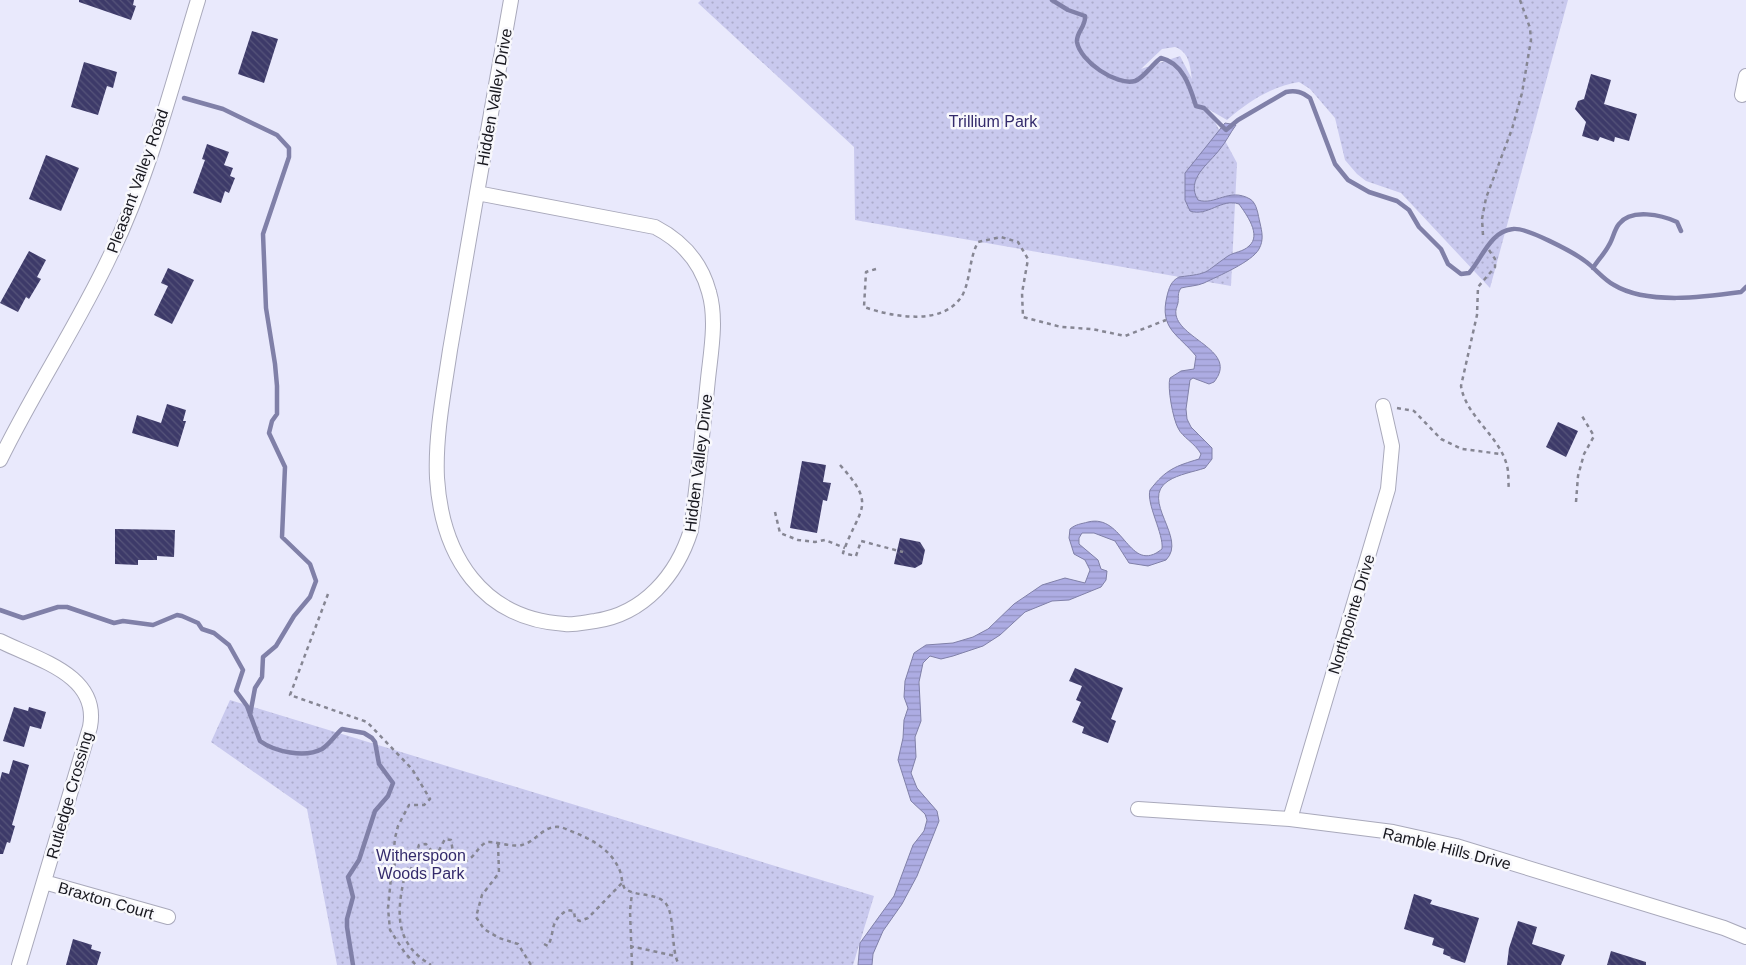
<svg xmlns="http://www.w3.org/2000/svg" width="1746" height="965" font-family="Helvetica,sans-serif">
<defs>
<pattern id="green-dots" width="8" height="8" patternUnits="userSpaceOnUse" patternTransform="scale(1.25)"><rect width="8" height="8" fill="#c9c9ee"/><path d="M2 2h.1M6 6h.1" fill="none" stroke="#acaccc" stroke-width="1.8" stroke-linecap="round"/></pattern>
<pattern id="water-rules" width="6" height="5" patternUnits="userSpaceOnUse" patternTransform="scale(1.25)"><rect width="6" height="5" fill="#adace3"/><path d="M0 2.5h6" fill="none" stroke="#9493c2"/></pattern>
<pattern id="building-back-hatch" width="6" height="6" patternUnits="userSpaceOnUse" patternTransform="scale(1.25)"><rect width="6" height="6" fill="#3d3a69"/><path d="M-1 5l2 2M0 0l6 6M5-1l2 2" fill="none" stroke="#56547a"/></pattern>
</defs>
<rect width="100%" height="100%" fill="#e9e9fc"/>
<path fill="url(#green-dots)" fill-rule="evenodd" d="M701,0h867l-78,288 -89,-95 -35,-12 -9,-7 -12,-14 -10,-42 -25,-29 -11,-7c-27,4 -51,20 -72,38l-19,-11 29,54 -6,123 -376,-66 -1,-73 -156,-144zM1175,47c14,5 15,18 17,32l-12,-23 -39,13 21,-20z
M230,700l644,196 -21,69h-516l-30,-156 -96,-67z"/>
<path fill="url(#water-rules)" stroke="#8080a8" d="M1225,123l11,2c-6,8 -10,17 -16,24 -11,15 -35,30 -22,51 17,6 31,-13 52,-1 7,4 8,16 10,24 2,9 4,17 -1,26 -7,13 -41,27 -55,34 -7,3 -15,3 -23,5 -4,6 -2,8 -3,15 -1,4 -3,7 -2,12 5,25 63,36 38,67l-5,2 -16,-6 -3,2 -4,29 1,10 4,8 21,21v11l-7,9c-12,4 -26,6 -37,13 -29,19 20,57 -2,79l-18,6 -19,-3 -14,-22 -21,-8h-12l-3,5v6l19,16 3,9 6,2 -1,9 -5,7 -32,13 -17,1 -27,11 -25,23 -17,11 -30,10 -12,3 -11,-3 -7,7 -4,19 2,39 -6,16 1,20 -5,16 6,15 20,23 2,10 -22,55 -15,28 -19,27 -10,23 -1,11h-14l2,-22 34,-47 19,-51 11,-14 3,-11 -2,-6 -14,-13 -13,-41 5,-22 1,-18 4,-12 -4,-11 1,-16 9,-28 12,-8 27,-2 20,-6 15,-8 26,-25 28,-19 23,-7 20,5 5,-13 -5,-10 -11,-6 -5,-16 1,-9c6,-5 11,-5 18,-7 36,-9 41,54 74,27 2,-15 -16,-45 -12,-59 16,-21 26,-24 49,-31l2,-5c-6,-11 -19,-17 -23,-26 -5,-9 -11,-41 -8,-50l11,-7 13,-2 2,-13c-18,-22 -37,-27 -29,-60 2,-8 4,-15 12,-19 32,-4 23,-3 49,-21 6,-4 15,-4 21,-10 13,-11 -3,-32 -10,-42 -18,-6 -31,13 -49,7l-5,-11v-27z"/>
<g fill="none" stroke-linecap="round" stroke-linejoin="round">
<path stroke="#8080a8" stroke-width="4.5" d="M1052,0l16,10 17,6c1,11 -9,16 -8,26 3,19 39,44 58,39 9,-3 18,-18 26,-23 22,5 29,29 35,48l8,2 22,22 12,-10 48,-28c10,-2 16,0 24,6l25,66 13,16 21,12 28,9 12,9 10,17 22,22 7,15 13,10 8,-1c13,-14 21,-42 44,-44 13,-2 60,23 72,32 10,7 18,18 29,24 33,20 91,12 127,7l5,-5
M184,98l39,11 54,26 12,13v9l-26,77 3,74 9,56 2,22v28l-5,7 -3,12 16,34 -3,70 28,27 6,17 -6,16 -16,19 -18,30 -13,11 -1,20 -7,11 -5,27
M1593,268c5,-8 12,-15 16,-23 4,-6 5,-15 10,-21 12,-16 43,-9 58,-2l4,9
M0,610l23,8 35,-11h9l47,16 9,-2 30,4 24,-10 5,1 16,7 4,6 12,4 15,12 14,25 -7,21 11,15 13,35c15,11 45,17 62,8 8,-5 13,-14 20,-20l22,4 8,5 3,4 4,22 14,19 -5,13 -13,15 -16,49 -11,17 5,20 -6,22v8l6,38"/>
</g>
<path fill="url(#building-back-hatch)" d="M79,0h55l-1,5 3,1 -5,14 -52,-18z
M252,31l26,8 -14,44 -26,-9z
M84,62l33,10 -4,16 -6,-2 -9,29 -27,-8z
M1591,74l20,6 -7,24 33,10 -8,27 -14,-4 -1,5 -14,-5 -2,4 -16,-5 4,-14 -11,-13 3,-8 6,-2z
M207,144l22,8 -5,13 9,3 -3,8 5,2 -6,15 -4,-2 -4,12 -28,-10 12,-33 -3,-1z
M46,155l33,13 -18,43 -32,-12z
M29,251l17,9 -9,17 4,2 -12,20 -3,-2 -8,15 -18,-9z
M168,268l26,12 -22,44 -18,-9 14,-29 -7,-3z
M167,404l19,6 -3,11h3l-8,26 -46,-14 5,-18 24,8z
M1558,422l20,9 -12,26 -20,-10z
M802,461l24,4 -3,17 8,1 -4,18 -4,-1 -6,33 -27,-5z
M115,529l60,1 -1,27 -17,-1v4h-19v5l-23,-1z
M900,538l20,4 5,8 -3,14 -7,4 -21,-4z
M1075,668l48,20 -12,31 5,2 -8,22 -26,-10 2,-6 -12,-5 9,-20 -5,-2 6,-14 -13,-5z
M14,707l14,4 1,-4 17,5 -5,17 -11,-3 -6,21 -21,-6z
M13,760l16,5 -17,60 3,1 -5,17 -3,-1 -4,12h-3v-74l2,-8 7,2z
M1414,894l18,6 -2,4 49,14 -14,45 -15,-5 1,-1 -8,-3 1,-5 -12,-4 2,-7 -30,-9z
M1518,921l19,6 -5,17 33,11 -4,10h-54l2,-17z
M73,939l19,6 -1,4 10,3 -4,13h-31z
M1611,951l35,11v3h-39z"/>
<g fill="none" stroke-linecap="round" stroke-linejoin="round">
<defs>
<path id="minor" d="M1742,95l4,-19
M477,193l178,34c27,14 46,35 54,65 8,27 2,59 -1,87 -5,50 -10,100 -17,151 -14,45 -47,84 -96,91 -9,1 -20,4 -30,3 -83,-5 -123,-68 -128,-146 -2,-42 7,-87 13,-128 9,-52 18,-105 27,-157z
M477,193l34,-193
M0,460c34,-70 78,-135 111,-206 39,-81 61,-169 87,-254
M0,641c38,19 100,34 90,86l-71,238
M1138,809l152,10 103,13 63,14 268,82 22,9
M1290,819l98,-330 4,-43 -9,-40
M44,882l124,35"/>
</defs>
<use href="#minor" stroke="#a9a9bb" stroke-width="16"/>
<path stroke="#868693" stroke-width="2.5" stroke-dasharray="4 4" stroke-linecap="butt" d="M1483,235l-1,-16 4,-21 26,-69 10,-36 9,-53 -1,-12 -10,-28
M1489,250l6,9v8l-17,20 -1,28 -16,71c5,31 39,50 46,80 2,7 1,16 2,24
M876,269l-10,3 -2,35c29,10 81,20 99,-13 8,-17 6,-35 15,-52l23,-5 17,5 10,17 -6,34 1,24 38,10 31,2 33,7 41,-16
M1397,408l17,3 27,28 21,10 39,5
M840,465c38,42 19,42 3,88l13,3 5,-15 42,11
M1576,502l2,-26 6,-22 10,-18 -12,-20
M775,512l5,21 18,7 17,2 10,-2 20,8
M328,594l-38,101 77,27 45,47 18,30 -6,6h-15l-11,21 -3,12 -7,70 2,22 15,23 11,12
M498,844l1,29 -17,22 -6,22 8,12 15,9 19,6 13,21
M394,862l3,13 7,4 5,-4 10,-30 7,-1 10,12 9,-17 6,1 3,18 12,3c9,-4 11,-13 19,-18 5,-4 26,5 37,2 13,-3 20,-17 33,-18 7,-1 12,3 18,5 21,8 41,20 48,42 1,5 1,10 4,15 11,7 25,4 37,11 15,9 7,46 17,65
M404,879c-8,37 -8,65 27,86
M544,944l4,2c8,-16 0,-23 19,-36l7,1 1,8 5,2 8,-3 34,-35
M630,946l45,10
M632,965l-2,-54 2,-18"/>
<use href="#minor" stroke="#fff" stroke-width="14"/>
</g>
<g text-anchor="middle" stroke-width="5" stroke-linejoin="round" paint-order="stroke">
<g font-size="16" fill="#18181f" stroke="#f8f8fc">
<text transform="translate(494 97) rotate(-80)" y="6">Hidden Valley Drive</text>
<text transform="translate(137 181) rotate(-70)" y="6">Pleasant Valley Road</text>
<text transform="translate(698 463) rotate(-83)" y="6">Hidden Valley Drive</text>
<text transform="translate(1351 614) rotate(-73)" y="6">Northpointe Drive</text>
<text transform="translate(69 795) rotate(-74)" y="6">Rutledge Crossing</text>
<text transform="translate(1447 848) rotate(14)" y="6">Ramble Hills Drive</text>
<text transform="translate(106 900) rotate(16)" y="6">Braxton Court</text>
</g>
<g font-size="16" fill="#342b6c" stroke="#f8f8fc">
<text x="993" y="127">Trillium Park</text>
<text x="421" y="861">Witherspoon<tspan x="421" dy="18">Woods Park</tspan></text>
</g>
</g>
</svg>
